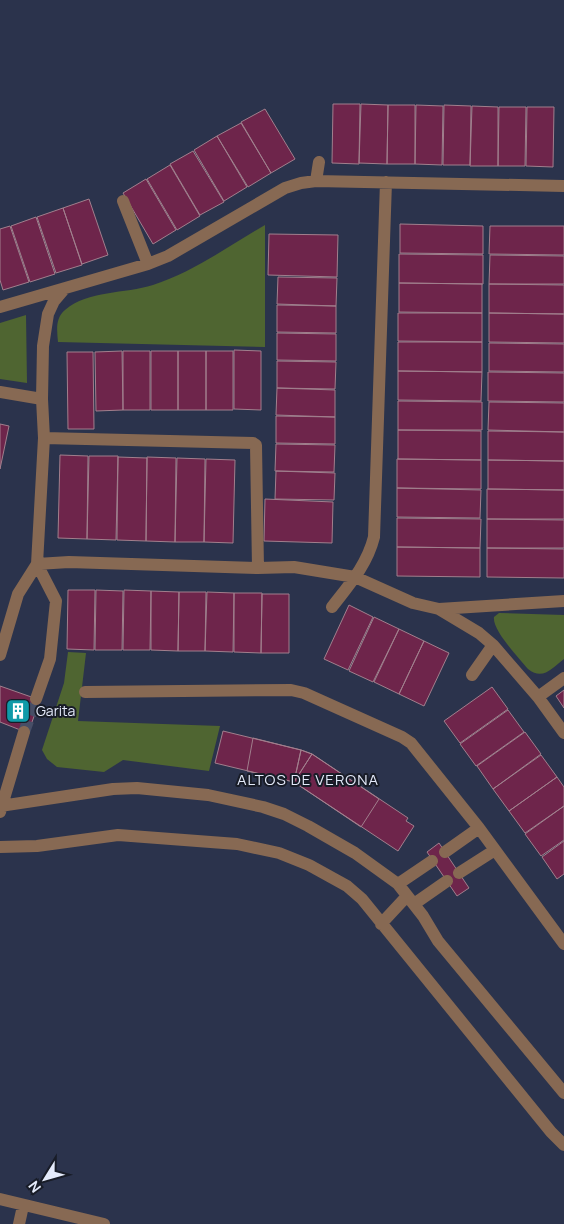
<svg xmlns="http://www.w3.org/2000/svg" width="564" height="1224" font-family="Manrope,sans-serif">
<rect width="100%" height="100%" fill="#2b334c"/>
<path fill="#4f6531" d="M265,225v122l-207,-5c-1,-11 -3,-24 7,-32 23,-20 60,-16 88,-25 40,-13 76,-39 112,-60z
M26,315l1,68 -27,-4v-56z
M499,613l65,2v44c-12,9 -21,22 -36,10 -9,-11 -36,-39 -34,-52z
M68,652l18,1 -8,68 142,5 -11,45 -86,-11 -19,12 -47,-5 -10,-8 -5,-9 22,-67z"/>
<path fill="#6e254b" stroke="#a17f8d" d="M333,104h27l-1,60 -27,-1z
M361,104l27,1 -1,59 -28,-1z
M388,105h27v59h-28z
M416,105l27,1 -1,59 -27,-1z
M444,105l27,1 -1,59h-27z
M472,106l26,1v59h-28z
M499,107h27l-1,59h-27z
M527,107h27l-1,60 -27,-1z
M265,109l30,50 -24,14 -30,-51z
M241,123l30,50 -23,14 -31,-51z
M217,136l30,51 -23,14 -30,-51z
M193,151l31,51 -24,13 -30,-51z
M170,165l30,51 -23,14 -30,-51z
M146,179l30,51 -23,14 -30,-51z
M89,199l19,56 -26,9 -19,-56z
M63,208l19,57 -26,8 -19,-56z
M36,217l19,57 -25,8 -19,-56z
M400,224l83,2v28l-83,-1z
M10,226l19,56 -26,8 -3,-10v-51z
M490,226h74v29l-75,-1z
M269,234l69,1 -1,42 -69,-2z
M399,254l84,1v29l-84,-1z
M490,255l74,1v28h-75z
M278,277l59,1 -1,28 -59,-2z
M399,283l83,1v29l-83,-1z
M489,284l75,1v29l-75,-1z
M277,305l59,1v27l-59,-1z
M398,313h84v29l-84,-1z
M489,313l75,1v29l-75,-1z
M277,333l59,1v27l-59,-1z
M398,342h84v30l-84,-1z
M489,343l75,1v28l-75,-1z
M234,350l27,1v59l-27,-1z
M122,351l1,59 -27,1 -1,-59z
M123,351h27v59h-27z
M151,351h27v59h-27z
M178,351h28v59h-28z
M206,351h27v59h-27z
M67,352h26l1,77h-26z
M277,361l59,1 -1,27 -58,-1z
M398,371l84,1 -1,29 -83,-1z
M488,372l76,1v29l-76,-1z
M277,388l58,2v27l-59,-2z
M398,401l84,1v28h-84z
M489,402l75,1v29l-76,-2z
M276,416l59,1v27l-59,-1z
M0,424l9,2 -9,43z
M398,430l83,1v29l-83,-1z
M488,431l76,1v29l-76,-1z
M276,444l59,1 -1,27 -59,-1z
M60,455l28,1 -1,83 -29,-1z
M89,456h29l-2,84 -29,-1z
M118,457l29,1 -1,83 -29,-1z
M147,457l29,1 -1,84 -29,-1z
M177,458l28,1 -1,83h-29z
M206,459l29,1 -2,83 -29,-1z
M397,459l84,1v29l-84,-1z
M488,460l76,1v29l-76,-1z
M276,471l59,2 -1,27 -59,-1z
M397,488l84,2 -1,28 -83,-1z
M487,489l77,1v29h-77z
M265,499l68,3 -1,41 -68,-2z
M397,518l84,1 -1,29 -83,-1z
M487,519l77,1v28h-77z
M397,547l83,1v29l-83,-1z
M487,548l77,1v29l-77,-1z
M68,590h27l-1,60 -27,-1z
M96,590l27,1 -1,59h-27z
M124,590l27,1 -1,59h-27z
M151,591l28,1 -1,59 -27,-1z
M179,592h27l-1,59h-27z
M207,592l27,1 -1,59 -28,-1z
M234,593h28l-1,60 -27,-1z
M262,594h27v59h-28z
M349,605l24,12 -25,53 -24,-11z
M374,617l25,12 -26,53 -24,-11z
M399,629l25,12 -25,53 -25,-12z
M424,641l25,12 -25,53 -25,-12z
M0,686l40,14 -12,33 -28,-11z
M492,687l16,22 -48,34 -16,-22z
M564,690v18l-8,-12z
M508,710l16,22 -48,34 -16,-22z
M223,731l78,19 -7,32 -79,-19z
M525,732l16,22 -48,35 -16,-23z
M253,738l48,12 11,4 67,45 -18,28 -67,-45 -47,-11z
M301,750l11,4 -18,28z
M312,754l96,64 -2,3 8,5 -16,25 -104,-69z
M541,755l16,22 -48,34 -16,-22z
M557,777l7,10v19l-39,27 -16,-22z
M564,806v34l-23,16 -16,-22z
M564,841v33l-7,5 -15,-22z
M439,843l30,45 -12,8 -30,-44z"/>
<g fill="none" stroke-linecap="round" stroke-linejoin="round">
<path stroke="#474e66" stroke-width="12" stroke-dasharray="12 6" stroke-linecap="butt" d="M24,732l12,-33"/>
<path stroke="#876953" stroke-width="12" d="M316,181l3,-19
M123,201l25,63
M0,307l148,-43 20,-8 117,-68 16,-5 15,-2 248,5
M0,392l42,7
M44,438l209,5 3,2 2,123
M37,564l32,-2 189,6 36,-1 61,10 58,26 26,6 125,-8
M332,607c17,-22 35,-42 42,-70l12,-355
M439,609l40,24 14,12 45,52 26,36
M0,655l18,-61 19,-30
M472,675l21,-30
M85,692l206,-2 13,3 98,44 9,6 68,85 85,116
M538,697l26,-19
M36,699l14,-40 6,-58 -19,-37 7,-126 -2,-39 1,-53 5,-32 6,-13 11,-13
M0,806l113,-17 24,-1 71,7 55,12 21,7 24,12 47,27 43,31 25,32 15,25 126,152
M0,812l24,-80
M0,847l37,-1 81,-11 119,9 42,9 30,12 38,21 15,13 189,233 13,13
M445,852l34,-24
M459,873l36,-23
M398,884l34,-23
M414,904l33,-23
M381,924l26,-28
M0,1199l104,25
M19,1224l4,-18"/>
</g>
<defs>
<symbol id="building-square" viewBox="-11 -11 22 22"><rect x="-9" y="-9" width="18" height="18" rx="4" fill="#0f9aa8" stroke="#181c27"/><path d="M-4-6H4V6H1V3H-1V6H-4ZM-2.5-4.3h1.7v1.8h-1.7ZM.8-4.3h1.7v1.8H.8ZM-2.5-1h1.7V.8h-1.7ZM.8-1h1.7V.8H.8Z" fill="#fff"/></symbol>
</defs>
<g fill-rule="evenodd">
<use href="#building-square" x="4" y="697" width="28" height="28"/>
</g>
<g text-anchor="middle" stroke-width="4" stroke-linejoin="round" paint-order="stroke">
<g font-size="14" fill="#e4eafa" stroke="#181c27" text-anchor="start">
<text x="36" y="716">Garita</text>
</g>
<g font-size="15" letter-spacing="1" fill="#e4eafa" stroke="#181c27">
<text x="308" y="785">ALTOS DE VERONA</text>
</g>
</g>
<g transform="translate(45 1179) rotate(233)" stroke="#181c27" stroke-width="4" paint-order="stroke">
<path d="M0-4L9 19L0 12L-9 19Z" fill="#e4eafa"/>
<text y="-8" font-size="14" font-weight="bold" text-anchor="middle" fill="#e4eafa">N</text>
</g>
</svg>
